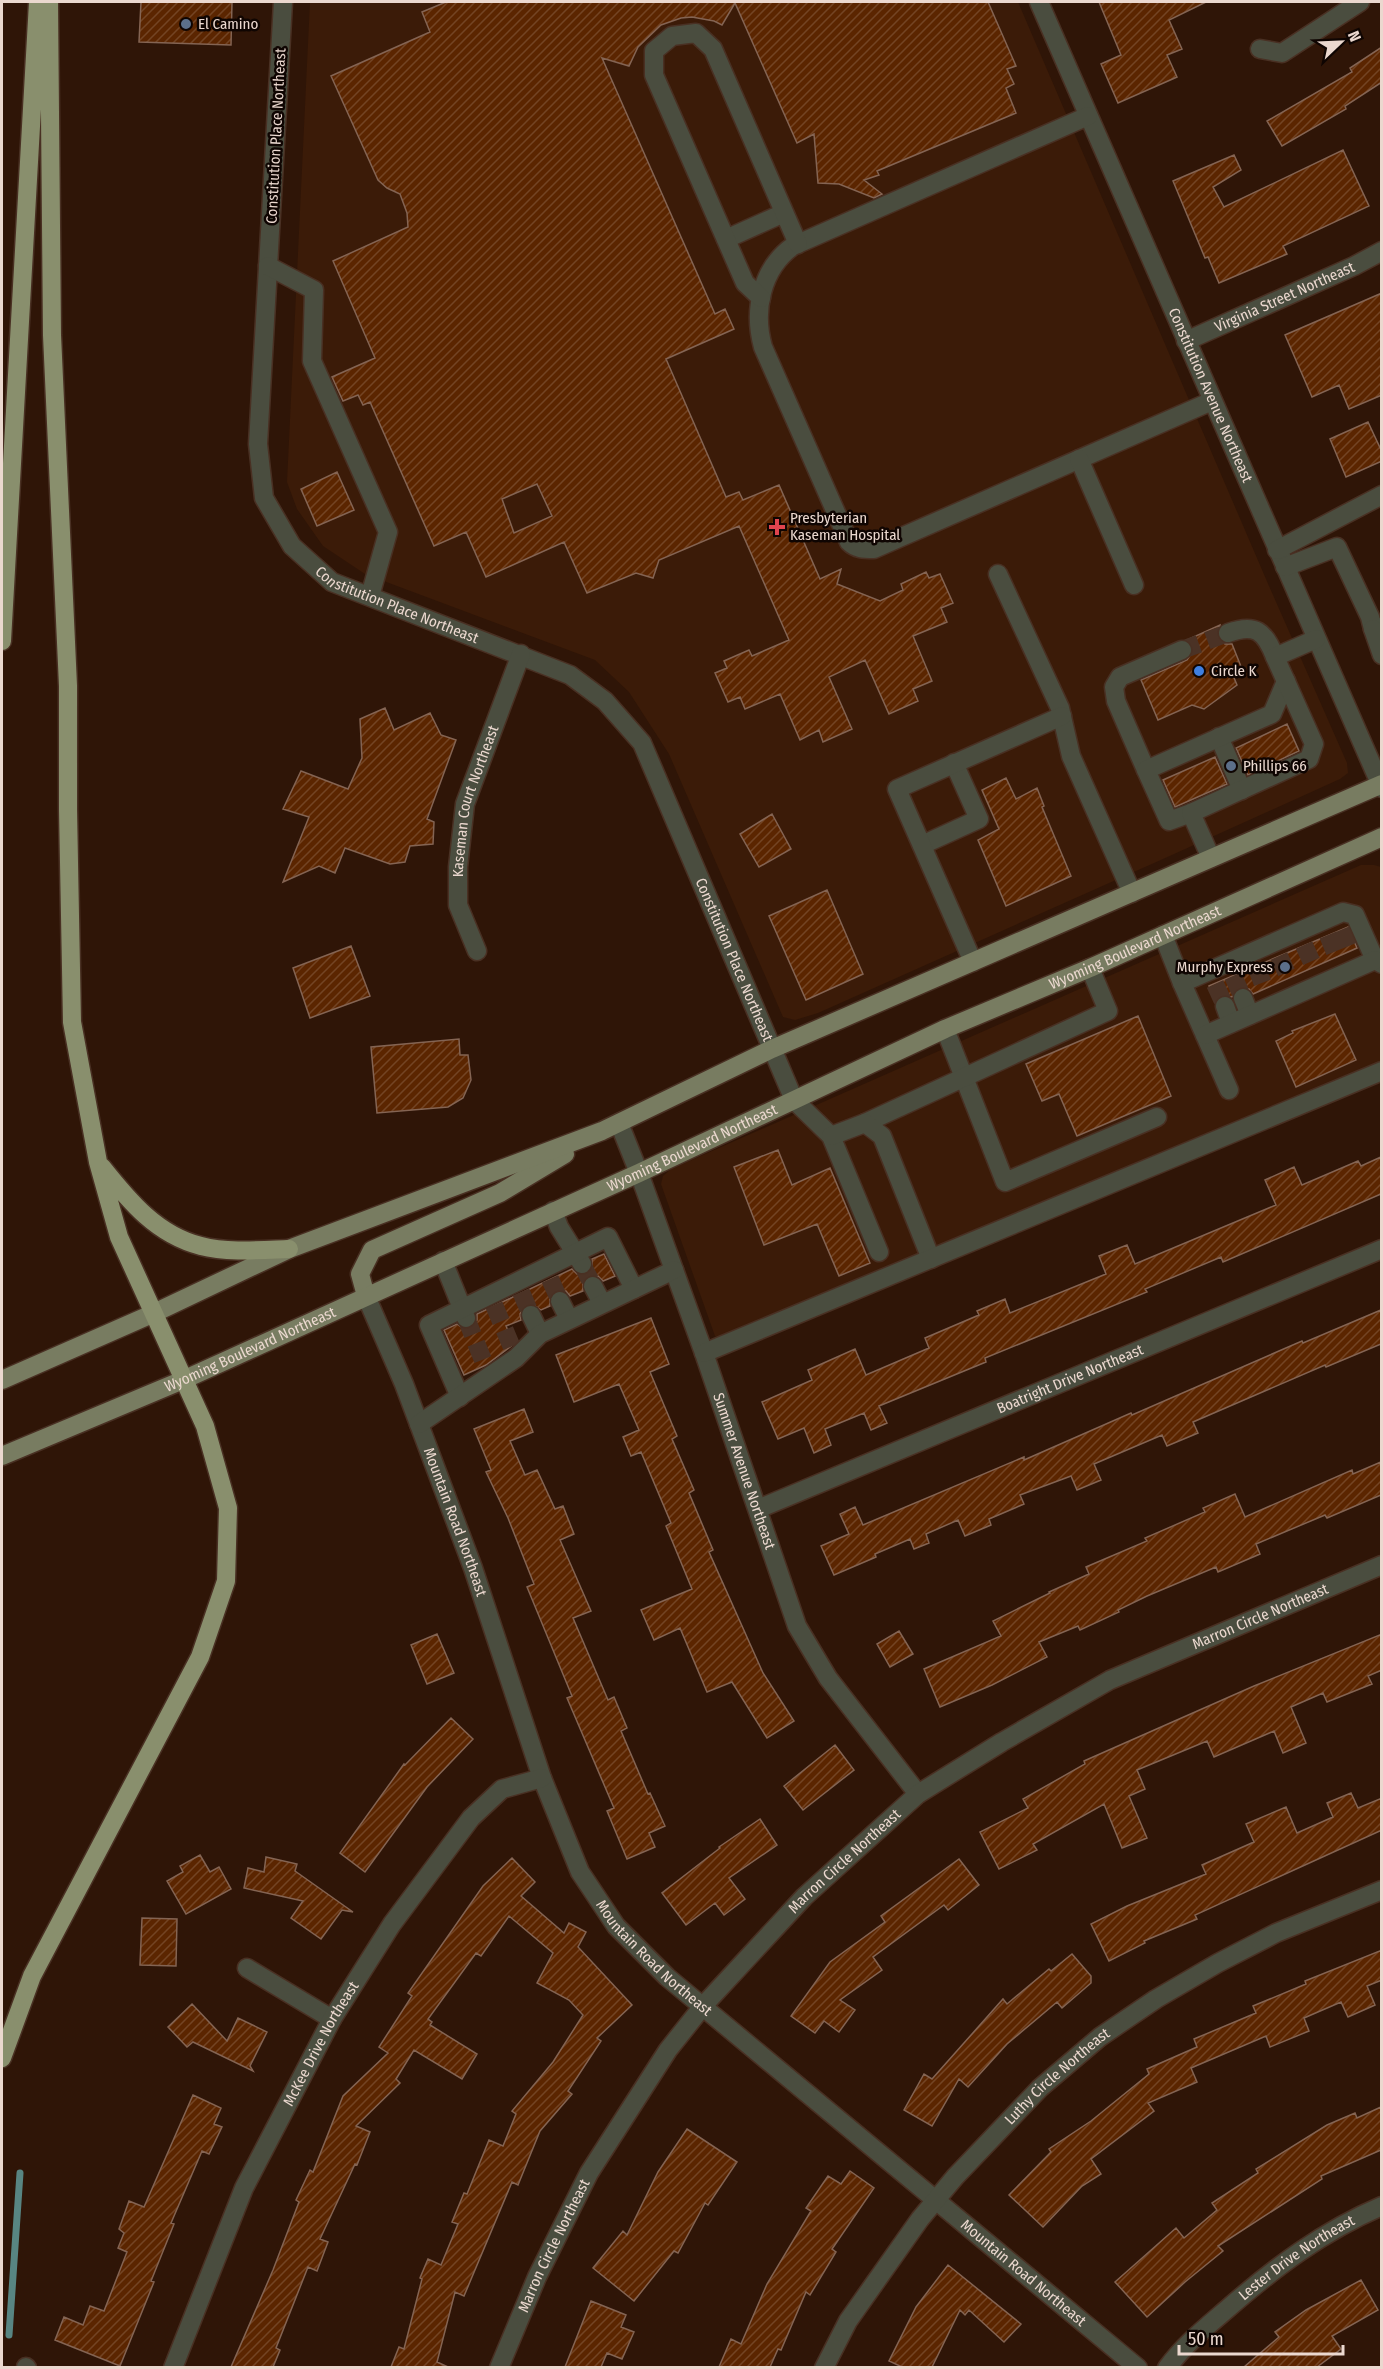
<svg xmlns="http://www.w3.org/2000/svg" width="1383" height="2369" font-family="'Fira Sans Condensed',sans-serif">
<defs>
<pattern id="building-hatch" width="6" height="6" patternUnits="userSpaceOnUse" patternTransform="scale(1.5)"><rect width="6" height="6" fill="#5b2500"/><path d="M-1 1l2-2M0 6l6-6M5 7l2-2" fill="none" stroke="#734424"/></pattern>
</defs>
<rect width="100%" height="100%" fill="#2f1507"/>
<path fill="#3b1b08" d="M310,2h708l251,584 78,177 1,10 -8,6 -177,80 -345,154 -23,7 -12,-3 -114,-263 -40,-62 -34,-32 -230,-86 -42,-28 -26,-37 -10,-27z
M1361,865h13l7,2v196l-661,275 -5,-2 -54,-152 2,-8 8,-7z"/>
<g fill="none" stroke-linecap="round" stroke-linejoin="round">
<path stroke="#588582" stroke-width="7" d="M9,2335l11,-162"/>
</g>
<path fill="url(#building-hatch)" stroke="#846453" stroke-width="1.5" fill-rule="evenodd" d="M141,2h91l-1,43 -92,-3z
M446,2h542l28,64 -9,3 7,15 -8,4 10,25 -139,58 2,4 -15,5 18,14 -8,4 -35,-14 -21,-1 -4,-49 -17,9 -62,-140 -13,22 -8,-4 -22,-4 -11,1 -20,7 -23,22 -9,19 -27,-8 113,256 10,-5 9,20 -68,30 60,138 13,-5 4,8 36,-15 41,94 21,-10 -4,15 43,17 23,-11 -2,-6 25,-12 3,6 11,-4 13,29 -12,5 6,14 -34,14 19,45 -19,8 5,12 -29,13 -24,-54 -36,17 23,52 -29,13 -4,-12 -19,10 -20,-46 -35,15 -5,-12 -12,5 -13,-29 12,-5 -3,-7 25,-11 3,6 37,-16 -50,-114 -80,34 -6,18 -17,-5 -49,20 -23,-51 -78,35 -20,-45 -32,14 -64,-144 -7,3 -5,-10 -15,6 -11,-24 43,-19 -42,-97 75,-34 -1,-14 -7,-19 -13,-6 -9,-8 -47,-104 99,-44 -8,-20zM537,484l15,32 -38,17 -12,-34z
M1099,2h107l-37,18 13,29 -15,6 10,22 -59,26 -17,-39 20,-9z
M1382,47v35l-37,24 1,3 -64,37 -15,-25 85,-49 -2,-4z
M1343,150l26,56 -86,40 4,8 -68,29 -11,-26 -3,1 -32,-77 61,-26 7,15 -28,17 11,20z
M1382,293v102l-33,14 -10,-24 -27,12 -27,-62z
M1368,422l14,30v9l-36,16 -16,-38z
M337,472l17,38 -37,16 -16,-37z
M1220,625l-2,12 7,7h7l10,25 -10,4 5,12 -33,24 -12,-4 -34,15 -17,-40 46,-20 6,-9 -1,-6 -5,-5z
M385,708l9,22 36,-17 11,22 15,5 -29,79 7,3 -1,22 -23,2 -5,16 -15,2 -45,-16 -10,25 -16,-7 -36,16 26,-65 -26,-8 18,-38 47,18 14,-31 -2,-39z
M1287,724l12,27 -51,24 -12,-27z
M1215,757l12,27 -52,23 -12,-27z
M1006,778l10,21 21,-11 7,18 -2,1 29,69 -65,30 -28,-66 21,-11 -17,-39z
M772,814l19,35 -32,18 -19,-33z
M827,890l36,84 -57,26 -37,-84z
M1348,927l9,21 -104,46 -4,-5 -10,-2 -5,5 -2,5 -10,-2 -7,6 -6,-15z
M351,946l19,50 -60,22 -17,-50z
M1335,1014l21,46 -60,27 -20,-46 17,-8 -1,-2z
M1138,1016l33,80 -94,40 -18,-42 -17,7 -16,-37z
M459,1039l1,16h8l3,25 -8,18 -15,9 -71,6 -6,-66z
M778,1150l14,35 38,-17 40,95 -31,13 -22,-52 -53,21 -30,-78z
M1381,1157v37l-158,68 -2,-5 -76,32 2,3 -162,66 1,4 -107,44 8,17 -16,7 -7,-17 -39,16 6,16 -17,8 -10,-25 -26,11 -16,-37 50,-22 -4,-10 47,-21 11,26 63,-27 -4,-10 54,-23 -2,-4 28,-12 5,14 96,-39 -7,-18 28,-11 8,19 141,-59 -11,-25 29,-13 8,18 56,-24 3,5z
M604,1254l11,22 -12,5 -5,-5h-10l-5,5v10l-13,5 -4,-5h-10l-6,4v11l-9,4 -9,-6 -6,1 -6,9 1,6 -15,6 8,18 -28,21 -22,10 -20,-45 13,-6 7,5 7,-1 6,-8v-6l95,-45 5,5h10l5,-5v-10z
M1381,1310v34l-55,23 -1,-2 -132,57 5,11 -31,13 -5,-11 -68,29 7,16 -24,10 -6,-14 -51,19 4,9 -35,15 2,6 -26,11 -7,-16 -32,14 3,9 -15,6 -4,-10 -35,15 1,3 -42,18 -13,-29 28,-12 -9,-20 15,-7 8,18 161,-68v3l107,-47 1,2 170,-74 1,2z
M651,1318l18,46 -19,8 27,64 -5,3 22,51 -5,3 24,57 -4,2 54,121 31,48 -27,17 -35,-56 -25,10 -27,-64 -26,12 -13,-30 51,-21 -26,-63 5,-3 -30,-71 -10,4 -8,-19 16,-7 -20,-46 -45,18 -18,-47z
M524,1409l9,23 -23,9 15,34 12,-5 18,39 8,-3 11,28 -14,6 31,71 -18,7 35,82 6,-3 13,31 -6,3 27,63 2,-1 15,33 -16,7 6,14 -28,12 -20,-48 7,-3 -47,-110 5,-2 -45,-109 7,-3 -26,-66 -22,-46 5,-2 -17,-41z
M1381,1462v33l-54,23 -2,-3 -69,29 4,10 -42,18 -2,-5 -69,29 -29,14 1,2 -39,18 -2,-4 -39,16 8,15 -55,28 -52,22 -16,-38 77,-33 -8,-15 57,-28 -1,-1 40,-18 -3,-7 61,-26 -2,-3 60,-26 -2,-4 32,-14 10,23 107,-47 1,4z
M899,1631l14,23 -23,13 -13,-23z
M437,1634l17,39 -27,11 -16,-39z
M1382,1634v36l-14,6 4,8 -45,18 -4,-9 -32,14 15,36 -23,10 -9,-22 -60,26 -7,-16 -70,29 8,19 -16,7 18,42 -25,10 -18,-44 -71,40 4,6 -38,19 -19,-37 48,-24 -5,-9 62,-35 -1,-3 170,-75z
M451,1718l22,21 -46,48 -62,85 -25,-19 64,-89 1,1z
M835,1745l19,25 -51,40 -19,-24z
M1351,1793l7,15 24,-10v32l-187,85 2,4 -53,22 1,2 -36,18 -18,-37 36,-18 79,-32 -4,-9 52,-23 -8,-18 40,-17 11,26 36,-16 -6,-14z
M760,1819l17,26 -48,33 16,21 -21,16 -9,-12 -29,22 -24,-32 58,-45 -1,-1z
M200,1855l10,17 9,-5 12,22 -45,25 -19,-33 16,-9 -3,-6z
M266,1857l31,7 -2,7 58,41 -11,-2 -21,29 -30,-21 12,-17 -59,-13 4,-20 16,4z
M512,1858l23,24 -14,14 43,37 5,-10 17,9 -8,15 54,58 -35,33 4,3 -33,50 4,3 -32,37 -22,54 -6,-3 -48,114 -9,-4 -18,70 11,5h-57l8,-20 5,2 18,-70 -2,-1 8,-19 13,6 17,-41 -6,-2 12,-29 3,1 22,-54 14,6 13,-32 -4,-3 41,-49 30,-47 -14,-15 -32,-17 16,-30 -44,-37 -28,40 -5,-3 -48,66 4,3 -2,3 47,29 -15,25 -48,-29 -18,29 4,4 -44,43 14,6 -13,33 -2,-1 -35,75 8,3 -11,29 -9,-4 -32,81 4,2 -7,17h-42l42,-97 26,-68 -3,-2 14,-30 3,2 30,-76 45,-43 -9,-6 33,-51 -4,-3 75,-107z
M959,1859l20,26 -31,25 -4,-5 -71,52 9,13 -42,30 15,10 -16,22 -15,-11 -9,12 -24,-17 39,-54 55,-40 -4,-6z
M142,1918l35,1 -1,47 -36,-1z
M1382,1950v30l-15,6 8,19 -27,12 -7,-15 -37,16 5,13 -39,16 -4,-11 -75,32 6,14 -49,21 6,8 -63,48 10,15 -19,12 -39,41 -34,-32 42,-43 -2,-3 42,-28 58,-47 -2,-5 50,-22 -3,-8 62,-26 -3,-7 53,-22 -1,-3z
M1072,1954l19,22v7l-29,25 -5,-6 -50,42 -39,43 -9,-8 -27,47 -28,-16 20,-36 8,5 71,-80 4,5 42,-35 2,2z
M192,2004l35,37 11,-23 29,14 -17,34 3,5 -60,-29 -6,5 -19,-20z
M193,2095l28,13 -7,16 8,3 -13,27 -7,-3 -31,72 3,1 -23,57 3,1 -34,84 -65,-26 9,-23 19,8 7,-19 14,5 23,-59 -9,-4 6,-15 -5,-4 10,-28 15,6z
M1381,2107v43l-60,26 1,3 -104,67 5,5 -38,31 -38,35 -32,-35 61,-54 8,10 33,-28 -5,-7 46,-30 -2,-4 71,-44 28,-12 2,5z
M687,2129l50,33 -29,43 -3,-2 -27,50 -4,-2 -40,50 -41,-33 30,-37 4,4 31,-63z
M850,2171l24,17 -42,61 4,3 -26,43 -4,-3 -25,58 -3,-1 -8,18h-51l12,-28 10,5 26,-60 44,-73 -5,-3 22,-32 13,8z
M948,2265l73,59 -17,18 -35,-32 -4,5 -5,-5 -28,57h-30l-13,-6 27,-54z
M1361,2280l17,30 -46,26 9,13 -24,18h-73l35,-30 -4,-5 31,-22z
M591,2301l35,14 -5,12 13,5 -12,27 -15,-6 -6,14h-36z"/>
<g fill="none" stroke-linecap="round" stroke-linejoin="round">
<path stroke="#4b3225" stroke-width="18" stroke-dasharray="18 9" stroke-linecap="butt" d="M1182,650l46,-17
M1343,929l9,22
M1328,935l9,22
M1304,945l10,22
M1279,956l10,22
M1256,966l9,23
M1233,976l10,22
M1215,984l10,22
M582,1264l11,22
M550,1279l10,22
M521,1292l10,23
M494,1305l20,47
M466,1318l19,47"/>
<defs>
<g id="minor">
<path id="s1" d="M283,2l-25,442 6,54 28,48 40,36 238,93 35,26 37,42 152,357 37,36 48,116"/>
<path id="s2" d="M1039,2l343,786"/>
<path d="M1260,49l22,4 78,-51"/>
<path d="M1088,116l-295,130c-32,23 -40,65 -30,101l86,195c7,7 15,7 25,7l338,-148"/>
<path d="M726,239l58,-26"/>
<path d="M268,266l46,24 -2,71 76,171 -18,64"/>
<path d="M761,298l-16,-15 -91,-208v-24l18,-15 24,-3 17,16 85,195"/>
<path id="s3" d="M1186,341l168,-75 28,-15"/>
<path d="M1079,459l55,126"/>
<path d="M1277,550l105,-55"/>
<path d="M1285,567l52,-20 33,70 3,12 9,-2"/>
<path d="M998,574l62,134 11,48 61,137"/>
<path d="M1373,629l9,26"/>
<path d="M1228,633c27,-10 37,-2 47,24"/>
<path d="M1219,737l23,53"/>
<path d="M1146,770l-30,-69 -2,-14 6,-10 62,-27"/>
<path d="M1191,813l-22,8 -23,-51 126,-56 14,-33"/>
<path d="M922,845l57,-26 -25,-56"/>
<path d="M1211,858l-20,-45 118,-54 5,-15 -39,-87 41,-18"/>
<path d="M1163,935l19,48 161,-71 12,3 20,45 7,4"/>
<path id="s4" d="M477,951l-19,-46v-38l7,-63 56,-150"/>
<path d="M973,962l-76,-173 165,-73"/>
<path d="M1182,983l47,107"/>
<path d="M1243,998l7,17"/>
<path d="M1225,1006l6,17"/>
<path d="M945,1029l60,153 152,-65"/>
<path d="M1205,1035l170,-75"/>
<path id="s5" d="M619,1123l20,50 65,180 93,273 31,52 90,116"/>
<path d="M865,1123l243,-112 -18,-43"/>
<path d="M831,1136l34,-13 17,13 49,123"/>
<path d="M553,1211l6,16 23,37"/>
<path d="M443,1261l23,57"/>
<path d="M593,1286l9,17"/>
<path id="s6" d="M366,1296l38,88 69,184 69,210 38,94 36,54 51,51 471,391"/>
<path d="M560,1301l9,18"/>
<path d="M531,1315l9,19"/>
<path d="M704,1353l678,-282"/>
<path d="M460,1397l-31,-72 179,-88 26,52"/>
<path d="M419,1424l97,-66 24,-24 134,-64"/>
<path id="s7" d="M758,1509l624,-260"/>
<path d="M247,1968l85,51"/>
<path d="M26,2367l1,1"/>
<path id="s8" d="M173,2368l71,-180 88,-169 60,-95 79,-106 31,-29 40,-11"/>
<path id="s9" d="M499,2368l38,-91 52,-104 79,-123 35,-44 101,-109 114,-103 84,-52 108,-62 272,-115"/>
<path id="s10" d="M824,2368l24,-47 72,-102 35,-42 85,-89 60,-51 56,-38 62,-36 58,-30 106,-43"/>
<path id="s11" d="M1167,2368c17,-23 38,-40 59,-58 48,-42 97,-79 156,-104"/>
</g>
<g id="major">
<path d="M366,1296l-6,-22 12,-24 128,-57 65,-39"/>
<path d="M2,1380l150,-66 137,-65 313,-118 170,-82 610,-265"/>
<path id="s12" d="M2,1456l181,-76 456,-207 306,-144 145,-61 292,-131"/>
</g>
<path id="highway" d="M2,641l36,-639
M102,1167c27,34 55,68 99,79 26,7 61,4 88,3
M2,2058l30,-82 168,-319 26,-76 2,-73 -23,-82 -86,-189 -21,-75 -26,-140 -4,-213v-123l-16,-351 -3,-333"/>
</defs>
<use href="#minor" stroke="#493023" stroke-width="21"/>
<use href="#major" stroke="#493023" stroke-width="21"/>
<use href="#highway" stroke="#493023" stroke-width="21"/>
<use href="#minor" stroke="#4a4d3f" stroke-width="18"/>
<use href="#major" stroke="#787c61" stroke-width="18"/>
<use href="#highway" stroke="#898f6d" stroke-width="18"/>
</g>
<g fill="#5c6f8a" stroke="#0f0502" stroke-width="2">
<circle cx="186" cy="24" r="6"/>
<circle cx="1231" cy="766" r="6"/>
<circle cx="1285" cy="967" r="6"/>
</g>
<path fill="#e0444e" stroke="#0f0502" stroke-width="2" d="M774 518h6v6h6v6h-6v6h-6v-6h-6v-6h6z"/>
<circle fill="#3f7fe0" stroke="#0f0502" stroke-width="2" cx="1199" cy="671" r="6"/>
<g text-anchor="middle" stroke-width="5" stroke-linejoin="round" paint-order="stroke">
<g font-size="15" fill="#ebd8cf" stroke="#0f0502" text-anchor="start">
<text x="198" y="29">El Camino</text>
<text x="790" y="523">Presbyterian<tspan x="790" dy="17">Kaseman Hospital</tspan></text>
<text x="1211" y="676">Circle K</text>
<text x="1243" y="771">Phillips 66</text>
<text x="1273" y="972" text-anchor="end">Murphy Express</text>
</g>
<g font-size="15" fill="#ebd8cf" stroke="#0f0502">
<text transform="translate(276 136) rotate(-87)" y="5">Constitution Place Northeast</text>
<text dy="5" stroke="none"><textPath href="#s3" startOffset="108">Virginia Street Northeast</textPath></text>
<text dy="5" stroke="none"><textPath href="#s2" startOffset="429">Constitution Avenue Northeast</textPath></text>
<text dy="5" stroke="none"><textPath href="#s1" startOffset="675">Constitution Place Northeast</textPath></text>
<text dy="5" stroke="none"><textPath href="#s4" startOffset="156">Kaseman Court Northeast</textPath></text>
<text dy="5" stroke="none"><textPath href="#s12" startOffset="1242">Wyoming Boulevard Northeast</textPath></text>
<text dy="5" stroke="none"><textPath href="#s1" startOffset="1197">Constitution Place Northeast</textPath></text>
<text dy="5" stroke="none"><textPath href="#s12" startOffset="756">Wyoming Boulevard Northeast</textPath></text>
<text dy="5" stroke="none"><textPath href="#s12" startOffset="270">Wyoming Boulevard Northeast</textPath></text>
<text dy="5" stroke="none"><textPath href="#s7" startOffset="338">Boatright Drive Northeast</textPath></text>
<text dy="5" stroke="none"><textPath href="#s5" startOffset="370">Summer Avenue Northeast</textPath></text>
<text dy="5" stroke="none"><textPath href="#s6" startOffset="243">Mountain Road Northeast</textPath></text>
<text dy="5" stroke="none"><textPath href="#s9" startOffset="1106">Marron Circle Northeast</textPath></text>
<text dy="5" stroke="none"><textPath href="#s9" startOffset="620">Marron Circle Northeast</textPath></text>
<text dy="5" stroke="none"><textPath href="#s6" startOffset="729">Mountain Road Northeast</textPath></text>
<text dy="5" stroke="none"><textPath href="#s8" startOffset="357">McKee Drive Northeast</textPath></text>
<text dy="5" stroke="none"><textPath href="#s10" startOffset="376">Luthy Circle Northeast</textPath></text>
<text dy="5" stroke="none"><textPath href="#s9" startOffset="134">Marron Circle Northeast</textPath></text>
<text dy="5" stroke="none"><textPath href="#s11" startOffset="171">Lester Drive Northeast</textPath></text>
<text dy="5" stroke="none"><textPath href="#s6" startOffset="1215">Mountain Road Northeast</textPath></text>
</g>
</g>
<rect width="1383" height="2369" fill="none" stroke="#ebd8cf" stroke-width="6"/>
<g transform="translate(1341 42) rotate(67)" stroke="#0f0502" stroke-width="4.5" paint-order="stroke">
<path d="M0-4.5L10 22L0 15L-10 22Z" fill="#ebd8cf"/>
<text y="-9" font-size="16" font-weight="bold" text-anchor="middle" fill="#ebd8cf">N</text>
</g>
<path d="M1179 2345v9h164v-9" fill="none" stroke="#ebd8cf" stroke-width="3"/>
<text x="1188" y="2345" font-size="18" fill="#ebd8cf" stroke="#0f0502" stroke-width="4.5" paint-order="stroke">50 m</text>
</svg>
